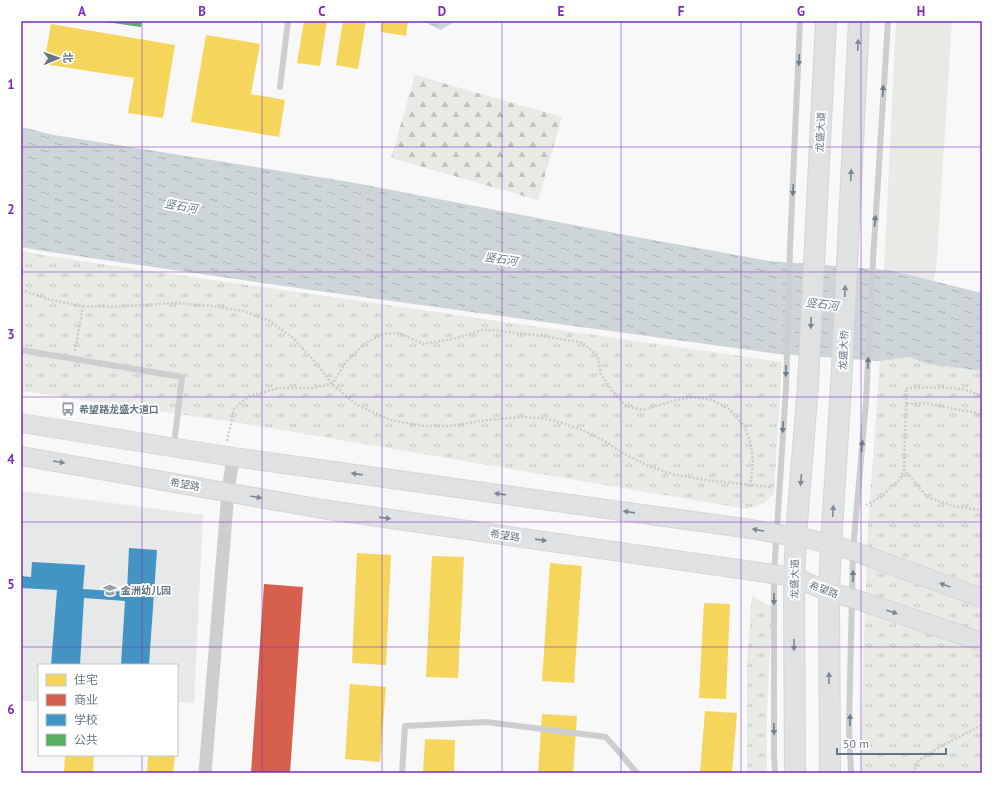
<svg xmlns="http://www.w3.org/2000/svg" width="1003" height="794" font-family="'PT Sans','Noto Sans SC',sans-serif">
<defs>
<pattern id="forest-firs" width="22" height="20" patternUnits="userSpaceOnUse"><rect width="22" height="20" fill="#e7eae5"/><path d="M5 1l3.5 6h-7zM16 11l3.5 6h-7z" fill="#bfc2bf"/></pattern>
<pattern id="park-tufts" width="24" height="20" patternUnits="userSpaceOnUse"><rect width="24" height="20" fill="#e7eae5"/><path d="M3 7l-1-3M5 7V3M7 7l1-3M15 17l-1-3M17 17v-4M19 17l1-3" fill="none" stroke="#bfc2bf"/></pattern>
<pattern id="water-ripples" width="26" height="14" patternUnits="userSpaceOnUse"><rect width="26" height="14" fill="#cdd5d8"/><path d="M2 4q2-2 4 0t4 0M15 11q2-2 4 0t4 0" fill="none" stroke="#aab1b5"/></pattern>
</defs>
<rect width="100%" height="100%" fill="#f8f8f8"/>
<path fill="#e7e8e8" d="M21,491l182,24 -9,188 -17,-1v-37h-138v36h-18z"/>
<path fill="#e7eae5" d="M896,21h56l-16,250 -3,10 -44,-11h-5z"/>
<path fill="url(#forest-firs)" d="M415,75l147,42 -24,83 -147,-42z"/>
<path fill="url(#park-tufts)" d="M21,251l33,6 728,105 -8,131 -11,11 -16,5 -507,-86 -219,-32z
M909,357l18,7 55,7v402h-121l2,-106 5,-140 12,-166z
M752,596l20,11 -5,108v58h-20v-112z"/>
<path fill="url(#water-ripples)" d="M425,21h31l-16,9 -15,-8z
M21,127l33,8 296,47 281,54 139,25 119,9 93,23v78l-55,-7 -18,-7 -29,4 -102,-7 -474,-65 -261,-38 -22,-4z"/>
<path fill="#f6d55c" d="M304,21h23l-7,45 -23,-3z
M343,21h23l-8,48 -22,-4z
M382,21h26l-2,15 -25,-4z
M51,24l124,21 -12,73 -35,-5 6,-35 -90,-14z
M206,35l54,9 -9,50 34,6 -6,37 -88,-15z
M357,553l34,2 -5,110 -34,-2z
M432,556l32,1 -6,121 -32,-1z
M550,563l32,3 -8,117 -32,-2z
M704,603l26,1 -4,95 -27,-1z
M350,684l36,3 -6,75 -35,-3z
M705,711l32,2 -5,60h-32z
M542,714l35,2 -4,57h-35z
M425,739l30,1 -1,33h-31z
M65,755h29l-1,18h-29z
M148,755h27l-2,18h-26z"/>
<path fill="#d6604d" d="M264,584l39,3 -13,186h-39z"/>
<path fill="#4393c3" d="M129,548l28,2 -8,115h-28l4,-64 -41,-3 -4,67h-29l6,-75 -36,-2v-12l10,1 1,-15 53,3 -2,24 44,3z"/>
<path fill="#5aae61" d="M107,21h35l-1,6 -35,-5z"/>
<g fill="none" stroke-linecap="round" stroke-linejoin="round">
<defs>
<path id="secondary" d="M21,423l212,34 518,72 26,5 19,2 35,8 22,7 129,47
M21,456l301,53 472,68 35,15 23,6 130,44"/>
<path id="primary" d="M795,773l-1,-196 2,-41 12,-151 18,-364
M830,773l-1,-181 2,-48 10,-158 18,-365"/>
</defs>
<use href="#secondary" stroke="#d5d6d7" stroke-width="20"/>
<use href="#primary" stroke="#d4d5d6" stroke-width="22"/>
<path stroke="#cacbcc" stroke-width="2.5" stroke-dasharray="2 2" stroke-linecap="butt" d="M21,290l30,10 32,6 30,1 61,-4 38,3 31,5 27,10 24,18 23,25 15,20 25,21 33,15 34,6h25l39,-6 33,-3 21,1 17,4 23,8 21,10 20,13 25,13 27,9 31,5 64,7
M75,351l8,-45
M906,404v-16c22,0 57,-4 76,9
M227,441l7,-32 15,-13 30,-8h34l19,-4 14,-22 18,-18 19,-10 16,-1 24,11 30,-5 29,-9h11l57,7 33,6 14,12 4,19 12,18 13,14 17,4 30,-9 20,-4 19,3 17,9 16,18 6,17 2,20 -3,21
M904,469l23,28 29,10 26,3
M866,505l15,-8 19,-18 4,-10 2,-65 18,-1 53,10 5,3
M913,773l5,-12 25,-16 39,-20"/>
<path stroke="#cdcecf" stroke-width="6" d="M280,87l8,-66
M21,350l161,27 -8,68
M402,773l3,-47 81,-4 120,15 31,36
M775,773l-1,-17v-182l12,-186 4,-140 10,-227
M851,773l-2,-47 4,-175 13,-149 7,-142 15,-239"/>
<path stroke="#cdcecf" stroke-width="13" d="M205,773l23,-281 5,-35"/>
<use href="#secondary" stroke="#e0e1e2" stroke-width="18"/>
<use href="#primary" stroke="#e0e1e2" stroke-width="20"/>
</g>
<defs><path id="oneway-solid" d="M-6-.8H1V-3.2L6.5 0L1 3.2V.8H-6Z"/></defs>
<g fill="#7d8a95">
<use href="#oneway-solid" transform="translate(858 45) rotate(-87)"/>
<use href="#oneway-solid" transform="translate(851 175) rotate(-87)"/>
<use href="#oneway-solid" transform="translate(845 291) rotate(-87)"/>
<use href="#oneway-solid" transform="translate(811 323) rotate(92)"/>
<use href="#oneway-solid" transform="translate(59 462) rotate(10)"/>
<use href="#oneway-solid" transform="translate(357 474) rotate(-172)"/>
<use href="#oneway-solid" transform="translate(801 480) rotate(95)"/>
<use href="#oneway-solid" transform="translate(500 494) rotate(-172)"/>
<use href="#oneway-solid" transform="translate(256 497) rotate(10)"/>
<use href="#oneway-solid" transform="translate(833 511) rotate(-86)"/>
<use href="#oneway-solid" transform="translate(629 512) rotate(-172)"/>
<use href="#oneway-solid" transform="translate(385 518) rotate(8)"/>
<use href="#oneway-solid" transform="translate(758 530) rotate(-169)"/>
<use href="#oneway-solid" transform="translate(541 540) rotate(8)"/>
<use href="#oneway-solid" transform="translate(945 585) rotate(-160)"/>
<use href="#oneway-solid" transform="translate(892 612) rotate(18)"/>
<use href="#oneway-solid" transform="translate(794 645) rotate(90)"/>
<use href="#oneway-solid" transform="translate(829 678) rotate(-90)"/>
</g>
<g fill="#6e7d8a">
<use href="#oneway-solid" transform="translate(799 60) rotate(93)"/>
<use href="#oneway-solid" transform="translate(883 91) rotate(-86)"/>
<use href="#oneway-solid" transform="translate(793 190) rotate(93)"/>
<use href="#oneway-solid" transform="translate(875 221) rotate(-86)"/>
<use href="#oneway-solid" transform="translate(868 363) rotate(-87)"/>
<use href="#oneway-solid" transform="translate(786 371) rotate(92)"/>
<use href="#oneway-solid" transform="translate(783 427) rotate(93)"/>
<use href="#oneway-solid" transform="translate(862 446) rotate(-85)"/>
<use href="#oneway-solid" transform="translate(853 576) rotate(-89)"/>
<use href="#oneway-solid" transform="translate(774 599) rotate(90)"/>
<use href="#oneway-solid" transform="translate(850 720) rotate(-89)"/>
<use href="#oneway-solid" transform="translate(774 729) rotate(90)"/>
</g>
<path fill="none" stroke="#7b2cbf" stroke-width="1" stroke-opacity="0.55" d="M142,21v644M262,21v752M382,21v752M502,21v752M621,21v752M741,21v752M861,21v752M21,147h961M21,272h961M21,397h961M21,522h961M21,647h961M142,755v18"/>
<defs>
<symbol id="bus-bare" viewBox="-9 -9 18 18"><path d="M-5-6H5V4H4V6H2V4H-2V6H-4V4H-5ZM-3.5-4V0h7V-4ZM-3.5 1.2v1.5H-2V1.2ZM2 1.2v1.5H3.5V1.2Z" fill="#98a2ab" stroke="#fff" stroke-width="2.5" paint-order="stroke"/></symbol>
<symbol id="school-bare" viewBox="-9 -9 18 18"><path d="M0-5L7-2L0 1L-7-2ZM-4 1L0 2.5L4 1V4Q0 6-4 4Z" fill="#98a2ab" stroke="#fff" stroke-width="2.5" paint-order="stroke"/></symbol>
</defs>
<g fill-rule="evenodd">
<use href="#bus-bare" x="58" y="399" width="20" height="20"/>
<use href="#school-bare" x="100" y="580" width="20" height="20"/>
</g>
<g text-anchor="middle" stroke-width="4" stroke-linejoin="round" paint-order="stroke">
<g font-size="10" fill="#647482" stroke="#fff">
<text transform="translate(820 132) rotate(-87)" y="4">龙盛大道</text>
<text transform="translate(843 350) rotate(-87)" y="4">龙盛大桥</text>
<text transform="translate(185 484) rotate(10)" y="4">希望路</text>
<text transform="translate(505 535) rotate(8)" y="4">希望路</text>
<text transform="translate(794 579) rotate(-89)" y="4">龙盛大道</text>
<text transform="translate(824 589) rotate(20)" y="4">希望路</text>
</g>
<g font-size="10" font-weight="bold" fill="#647482" stroke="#fff" text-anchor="start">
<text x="79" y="413">希望路龙盛大道口</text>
<text x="121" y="594">金洲幼儿园</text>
</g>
<g font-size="11" font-style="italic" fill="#637a83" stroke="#fff">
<text transform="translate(181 206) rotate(10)" y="4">竖石河</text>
<text transform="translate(501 259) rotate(9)" y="4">竖石河</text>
<text transform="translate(822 304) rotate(7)" y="4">竖石河</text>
</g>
</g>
<rect width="1003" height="794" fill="none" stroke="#ffffff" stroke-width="44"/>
<rect x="38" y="664" width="140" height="92" fill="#ffffff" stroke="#c1c7cd"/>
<rect x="46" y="674" width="20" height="12" fill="#f6d55c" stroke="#c1c7cd"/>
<text x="74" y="684" font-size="12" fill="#647482">住宅</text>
<rect x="46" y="694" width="20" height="12" fill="#d6604d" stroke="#c1c7cd"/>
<text x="74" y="704" font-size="12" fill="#647482">商业</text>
<rect x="46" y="714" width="20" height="12" fill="#4393c3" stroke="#c1c7cd"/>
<text x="74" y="724" font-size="12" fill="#647482">学校</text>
<rect x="46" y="734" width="20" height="12" fill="#5aae61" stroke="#c1c7cd"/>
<text x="74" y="744" font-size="12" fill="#647482">公共</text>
<g transform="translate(58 58) rotate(88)" stroke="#ffffff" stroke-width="3" paint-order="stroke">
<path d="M0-3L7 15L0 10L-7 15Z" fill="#647482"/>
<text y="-6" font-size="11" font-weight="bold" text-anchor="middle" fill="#647482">北</text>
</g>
<path d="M837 748v6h109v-6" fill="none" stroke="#647482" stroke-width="2"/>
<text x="843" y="748" font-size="12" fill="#647482" stroke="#ffffff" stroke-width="3" paint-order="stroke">50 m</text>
<rect x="22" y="22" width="959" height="750" fill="none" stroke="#7b2cbf" stroke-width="1.5"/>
<g font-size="13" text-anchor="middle" font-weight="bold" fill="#7b2cbf">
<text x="82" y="16">A</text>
<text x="202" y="16">B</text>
<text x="322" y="16">C</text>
<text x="442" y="16">D</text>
<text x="561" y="16">E</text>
<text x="681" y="16">F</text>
<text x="801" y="16">G</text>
<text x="921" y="16">H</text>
<text x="11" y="89">1</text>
<text x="11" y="214">2</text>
<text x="11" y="339">3</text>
<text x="11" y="464">4</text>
<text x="11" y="589">5</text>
<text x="11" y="714">6</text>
</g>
</svg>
